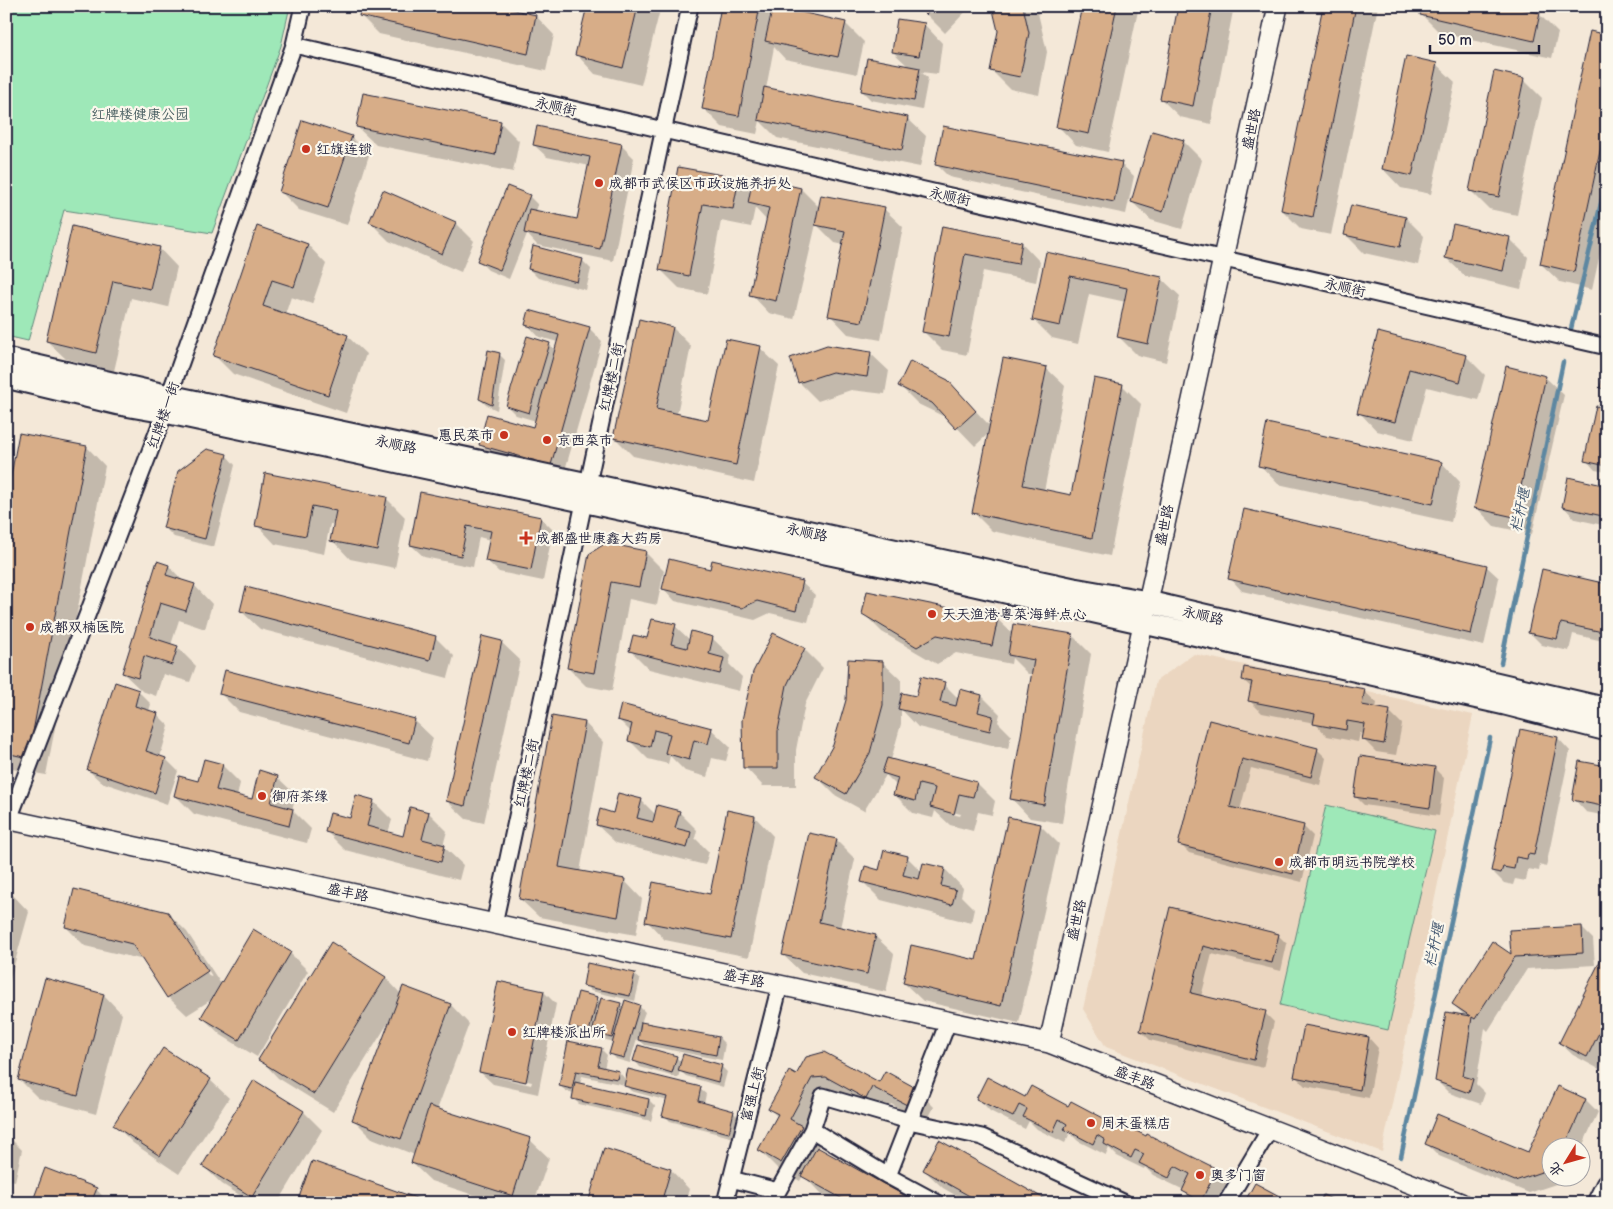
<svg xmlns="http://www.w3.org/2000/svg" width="1613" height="1209" font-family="'Balsamiq Sans','LXGW WenKai TC',sans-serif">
<rect width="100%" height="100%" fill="#f4e8d8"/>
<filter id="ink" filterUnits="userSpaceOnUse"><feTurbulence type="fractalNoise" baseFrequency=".02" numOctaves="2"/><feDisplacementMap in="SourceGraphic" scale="10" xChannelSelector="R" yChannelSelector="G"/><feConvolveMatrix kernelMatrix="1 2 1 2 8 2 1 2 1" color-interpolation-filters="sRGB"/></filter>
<g filter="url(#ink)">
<path fill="#ebd6c0" d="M1194,654l279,61 -91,437 -276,-105 -23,-38 73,-328z"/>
<path fill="#9ee8b8" stroke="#60857a" d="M6,6h284l-9,40 -69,187 -148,-23 -36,131 -22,-5z
M1326,805l109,26 -47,199 -108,-25z"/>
<path fill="#0003" fill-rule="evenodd" d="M589,6h72l-20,79 -46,-11 -18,-19z
M723,6h41l8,8 73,9 19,19 -7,32 -72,-15 -11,-12 -8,42 141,29 19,18 -6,31 -143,-29 -17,-17 -3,13 -35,-7 -19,-19z
M918,6h52v1l-25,26z
M993,6h38l7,7 9,39 -8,43 -29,-6 -18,-18 7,-40z
M1084,6h55l-31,146 -32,-7 -18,-19z
M1180,6h54l-23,118 -31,-7 -19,-18z
M1324,6h54l-47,229 -30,-6 -19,-19z
M1421,14h118l19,19 -6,25 -112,-25z
M360,15l176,1 18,19 -8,36 -167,-37z
M924,24l18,19 -4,31 -17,-2 7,6 -6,32 -51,-10 -9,-9 47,-24 -16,-15z
M1607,36v186l-15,68 -32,-8 -19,-18z
M1436,64l19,18 -24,112 -30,-6 -18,-19z
M1523,79l19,19 -25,117 -28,-6 -19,-19z
M500,122l19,19 -6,31 -137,-27 -19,-18z
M351,137l18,18 -22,70 -48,-15 -19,-19z
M1183,141l19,19 -20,69 -31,-9 -19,-18z
M534,145h87l13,13 -21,103 -76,-16 -10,-11 -18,45 -21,-9 -9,-9 50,-65 9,9 -2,6 42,9 12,-54 -43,-9z
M1121,164l13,12 -8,38 -177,-37 -12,-12z
M680,169l58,11 13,13 3,-15 47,11 19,19 64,1 19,18 -22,113 -33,-6 -18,-19 14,-70 -9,-2 -19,-19 -22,95 -25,-6 -18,-19 16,-73 -12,-13 -4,19 -30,-6 -14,73 -28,-6 -18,-18z
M1352,206l54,12 18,18 -6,29 -54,-12 -18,-18z
M370,222l86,1 18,18 -13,31 -72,-31z
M943,227l79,16 18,19 -4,20 -53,-11 -16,84 -25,-5 -19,-19z
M73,228l86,20 18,19 -9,40 -37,-9 -17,73 -48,-12 -19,-18z
M257,228l51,17 18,19 -14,40 -21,-7 -6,18 62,21 19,18 -20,59 -113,-39 -19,-19z
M1509,238l19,19 -7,32 -56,-13 -19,-18z
M1047,254l114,24 19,18 -14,66 -29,-7 -18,-18 7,-35 -37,-8 -11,50 -26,-6 -19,-19z
M582,260l9,9 -5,21 -48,-12 -9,-9z
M527,324l62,4 13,13 -39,136 -70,-20 -13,-13 54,-15 2,-8 -20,-6 -9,-9 42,-62 7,7 2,-9 -19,-5z
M673,328l18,18 -14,68 32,8 51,-74 19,18 -25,117 -121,-27 -18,-18z
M1379,334l87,22 19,19 -7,25 -51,-13 -14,53 -36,-9 -18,-19z
M870,353l19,18 -4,23 -34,-4 -33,11 -19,-19z
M499,354l6,6 -8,50 -11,-5 -6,-6z
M1046,368l19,18 -21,105 28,5 50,-111 19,19 -31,152 -118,-25 -19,-19 16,-79 -14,13 -26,-27 -31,-15 -19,-19 48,-4 44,46z
M1545,377l19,18 -32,139 -38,-8 -18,-19z
M1607,409v63l-12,-2 -9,-10z
M87,447l18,19 -59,309 -40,-7v-260z
M226,455l9,10 -21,82 -40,-10 -9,-9z
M1442,463l18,19 -9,40 -173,-38 -18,-19z
M266,474l120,24 19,19 -10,51 -45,-9 -18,-19 3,-16h-5l-6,30 -49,-10 -18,-19z
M1607,487v39l-32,-7 -12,-13z
M421,494l120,24 12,12 -10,51 -44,-9 -13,-12 4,-20 -11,-3 -6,30 -49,-10 -13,-12z
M645,552l19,19 -7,34 -28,-6 -17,92 -26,-5 -18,-18 22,-113z
M157,563l12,3 15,16 10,3 18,19 -7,25 -26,-9 -8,25 6,2 19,19 -6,16 -27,-8 -7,22 -14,-5 -19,-18z
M1486,566l13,12 -15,68 -242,-55 -12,-13z
M711,570l91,13 13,12 -7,27 -38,-9 -15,7 -80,-19 -12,-13z
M1607,585v57l-34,-8 -4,17 -27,-6 -13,-13z
M241,611l194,26 19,19 -6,22 -188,-49z
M863,613l134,6 16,15 59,1 19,19 -29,169 -32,-5 -18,-19 21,-125h-5l-16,-16 -1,6 -55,-11 -19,11 -55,-32z
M675,626l15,14 22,-2 19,18 -2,8 13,13 -3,14 -90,-22 -19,-19z
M774,634l30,15 19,19 -18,36 -9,46v36h-33l-18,-19z
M501,642l19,18 -36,163 -18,-4 -19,-18z
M882,662l19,18v20l16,-2 27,-14 15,15 23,-3 18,18 -2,8 13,13 -3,14 -90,-22 -17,-18v15l-10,36 86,23 18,18 -3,14 -14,-3 -5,19 -23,-6 -15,-14 -2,7 -20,-5 -18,-18 2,-9 -11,-11 -22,36 -29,-16 -18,-18zM952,812l9,2 -1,2 -8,-2z
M1243,680l121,11 13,12 -1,6 13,2 13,13 -6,31 -20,-3 -13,-13 1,-5 -4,-1 -2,9 -31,-6 -12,-13 -53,-10 -13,-13 3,-12z
M116,684l23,8 12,12 -2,7 8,3 12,12 -9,31 6,2 12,12 -11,33 -66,-22 -13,-12z
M220,693l194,27 19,18 -6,23 -188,-49z
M553,718l32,5 18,19 -23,130 44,8 18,19 -6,36 -97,-18 -19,-18z
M618,719l93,10 19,18 -4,14 -14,-3 -5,19 -22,-6 -15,-15 -2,8 -20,-5 -19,-19 2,-8z
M1210,722l107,27 9,9 -6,27 -69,-17 -11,42 64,17 9,9 -11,46 -113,-29 -9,-9z
M1558,738l12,13 -24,116 -6,-2 -1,6 -11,-2 -2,12 -11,-2 -2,6 -9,-2 -12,-12z
M1361,758l74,11 9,9 -5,38 -75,-11 -9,-9z
M222,765l18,18 -3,14 16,4 24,-24 19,18 -4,15 19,19 -4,14 -113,-29 -19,-19 24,-12z
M1607,767v49l-21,-4 -12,-13z
M641,800l15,15 23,-3 18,18 -2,8 14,14 -4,13 -89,-22 -19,-18z
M373,801l19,19 -4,13 16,4 25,-24 18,18 -4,15 20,19 -4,15 -114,-30 -18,-18 24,-13z
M755,817l18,19 -24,121 -84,-17 -18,-19 64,-26z
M1040,825l19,19 -40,179 -96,-22 -19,-18 73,-21z
M836,840l19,19 -15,69 35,8 19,18 -8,38 -84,-19 -19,-18z
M907,857l15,15 2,-8 21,5 18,19 -2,8 13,13 -3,14 -90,-23 -18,-18z
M6,892l5,1 18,19 -23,82z
M1171,908l107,27 9,9 -6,27 -69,-17 -11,43 64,16 9,9 -11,46 -113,-28 -9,-9z
M168,913l19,19 34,52 69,-31 18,18 -51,86 -36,-22 -19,-18 12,-19 -27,17 -19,-18 -24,-37 -59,-14 -19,-19zM177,928h3l32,48 -2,1z
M1581,927l12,12 2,26 -68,4 -39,62 -3,-3 -9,56 9,9 -4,11 -32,-11 -12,-12 28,-65 -12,-12 59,-48z
M331,944l55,34 15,16 2,-7 48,18 18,19 -32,86 93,30 19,18 -15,45h-36l-67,-22 -19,-18 3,-8 -43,-17 -18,-18 37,-100h-1l-57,92 -55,-34 -18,-19z
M1607,949v104l-8,16 -26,-14 -13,-12z
M634,975l6,5 -5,21 -44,-10 -6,-6z
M45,980l59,15 18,19 -26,100 -58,-16 -19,-19z
M544,992l12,12 -18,90 -45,-10 -13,-12zM493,1074l39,8 -1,3 -38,-9z
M597,999l4,3 19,3 4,3 15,-2 6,6 -4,11 78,15 6,6 -3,16 -77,-15 -8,-7 -7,25 -14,-4 -5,-6 3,-11 -15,-4 -4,-4 -1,3 -18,-4 -6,-6z
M1305,1026l64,12 9,10 -9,50 -64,-12 -9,-9z
M569,1042l32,7 6,6 -3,14 15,3 7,8 74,9 6,5 -2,10 29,8 6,6 -5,20 -64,-17 -6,-6 4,-14 -37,-10 -6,-6 -43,-9 -2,8 69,16 6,6 -4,15 -72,-17 -6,-6 1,-5 -8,-2 -6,-5z
M676,1057l6,6 40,4 5,5 -4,15 -37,-11 -6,-5 -2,7 -38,-11 -5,-6z
M806,1058l74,26 36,5 18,18 -8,16 -35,-19 -6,12 -54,-20 -22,39 10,10 -2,4 99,54h-79l-16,-9 -18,-19 -3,6 -22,-12 -19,-19 19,-33 -9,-9 27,-32z
M210,1080l19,18 -50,76 -46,-31 -18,-18z
M978,1098h48l43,9 39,14 108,49 13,12 -11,21h-23l-13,-14 -29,-14 -8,-8 -1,2 -27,-13 -8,-8 -3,7 -28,-14 -8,-8 -5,10 -28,-14 -8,-8 -4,8 -35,-18z
M1586,1100l12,12 -18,39v-5h-30v30h10l2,6 -33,11 -90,-37 -12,-12 101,9z
M304,1112l18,18 -44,73h-26l-30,-19 -19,-18z
M6,1134l16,16 -7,31 -9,-2z
M605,1150l66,20 18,19 -4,14h-96z
M924,1170l125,33h-80l-26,-15z
M96,1189l13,14h-76z"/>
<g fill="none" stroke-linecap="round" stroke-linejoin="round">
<path stroke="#5d87a1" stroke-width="4.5" d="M1571,329l36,-151
M1501,663l62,-301
M1401,1157l89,-419"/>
</g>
<path fill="#d7ad88" stroke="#22223b" d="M361,6h136l39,9 -8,39 -169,-38z
M587,6h51l-15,62 -48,-13z
M721,6h39l-21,110 -37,-7z
M773,6l73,16 -8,35 -73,-16z
M917,6h18l-9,9z
M992,6h31l6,27 -9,44 -30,-6 8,-40z
M1082,6h35l-28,128 -33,-7z
M1178,6h34l-19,100 -33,-7z
M1323,6h33l-43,211 -32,-7z
M1422,6h88l30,7 -6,28 -114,-26z
M897,19l28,4 -6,33 -27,-4z
M1590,31l17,4v84l-33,153 -34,-8z
M1406,56l31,7 -25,113 -30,-7z
M867,58l53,10 -6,33 -53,-10z
M1494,71l30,7 -25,119 -30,-6z
M764,87l144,30 -6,33 -144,-30z
M363,93l138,28 -6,34 -139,-28z
M302,120l50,16 -24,72 -49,-16z
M537,126l85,18 -22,105 -76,-16 5,-24 48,10 13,-62 -57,-12z
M943,126l179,36 -8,40 -179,-37z
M1152,131l32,9 -21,72 -32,-10z
M678,167l61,11 -6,31 -30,-5 -14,72 -30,-6z
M753,177l48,11 -25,113 -27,-6 20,-87 -21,-5z
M507,186l23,9 -30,75 -23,-9z
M383,190l73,32 -14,32 -73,-32z
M821,195l64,12 -23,115 -34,-6 17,-85 -30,-6z
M1351,205l55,12 -6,30 -56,-12z
M1453,224l57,13 -7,34 -58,-13z
M72,226l88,21 -10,42 -37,-8 -17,72 -50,-12z
M257,226l51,18 -14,43 -22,-7 -9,26 85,29 -20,60 -115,-39z
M942,226l80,16 -4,22 -53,-10 -16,83 -27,-5z
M533,246l50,13 -6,23 -49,-13z
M1046,252l116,25 -14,67 -31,-7 10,-49 -57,-12 -10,50 -28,-6z
M529,310l61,17 -39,138 -72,-20 8,-31 46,13 26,-92 -34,-10z
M639,319l34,8 -17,82 52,11 18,-81 35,7 -25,119 -123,-27z
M1378,332l89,23 -7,27 -51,-13 -14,53 -38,-9z
M527,336l23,7 -21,70 -23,-7z
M827,345l44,7 -4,25 -35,-5 -34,11 -8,-25z
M488,350l12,3 -8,52 -13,-6z
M1607,357v33l-7,-2z
M1003,358l44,9 -24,118 48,10 23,-117 29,6 -31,154 -120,-25z
M910,361l38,19 28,31 -20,18 -24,-26 -34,-17z
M1506,366l40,10 -32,141 -40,-9z
M1596,406l11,2v58l-23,-5z
M1267,423l175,39 -9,42 -175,-38z
M19,433l68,13 -59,312 -22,-5v-251z
M207,449l20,5 -22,85 -42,-11 15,-57z
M265,473l122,24 -10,53 -47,-9 6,-30 -24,-5 -6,30 -51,-10z
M1568,477l39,9v31l-45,-10z
M420,492l121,25 -10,53 -46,-9 6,-30 -24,-5 -6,30 -51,-11z
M1244,509l243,56 -16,69 -243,-55z
M606,543l40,8 -7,36 -28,-5 -17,91 -27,-5 22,-114z
M669,559l41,10 2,-9 91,21 -7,30 -39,-10 -15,7 -80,-19z
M157,561l12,4 -3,10 29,9 -9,27 -26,-8 -10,34 28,9 -6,19 -28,-9 -6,22 -16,-5z
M1542,569l65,15v49l-46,-10 -4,16 -29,-6z
M246,587l190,49 -6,24 -190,-49z
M867,591l131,27 -6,28 -55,-11 -20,12 -55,-33z
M652,619l24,5 -5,20 16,4 4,-17 22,6 -4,17 15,4 -4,16 -91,-23 4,-16 14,3z
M1013,624l60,10 -29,171 -34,-6 24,-139 -26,-5z
M773,633l32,15 -18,37 -9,46v37h-35l-1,-48 11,-48z
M482,636l20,5 -37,165 -19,-5z
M848,659l35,2v44l-13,48 -24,41 -31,-17 18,-32 13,-45z
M1244,667l121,22 -3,16 28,5 -6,34 -22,-4 3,-16 -18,-3 -1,9 -33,-6 2,-10 -67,-13 4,-19 -10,-2z
M225,670l190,49 -6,24 -190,-49z
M921,676l24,6 -5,20 16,4 4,-17 22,6 -4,17 15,4 -3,15 -92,-22 4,-16 14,3z
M115,682l24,8 -4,16 23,7 -12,38 20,7 -11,35 -68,-23z
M621,704l91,24 -4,16 -14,-4 -5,20 -24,-7 5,-19 -16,-4 -4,17 -22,-6 4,-17 -15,-4z
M552,716l33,6 -26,145 66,12 -7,38 -99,-18z
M1209,720l109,28 -7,29 -69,-18 -12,48 74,18 -11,49 -115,-29z
M1520,729l38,8 -24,118 -6,-1 -1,5 -11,-2 -2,12 -11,-2 -2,6 -10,-2z
M1360,756l75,11 -5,41 -76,-11z
M887,758l90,24 -4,15 -14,-3 -5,20 -24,-7 5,-19 -16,-4 -4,17 -22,-6 5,-17 -16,-5z
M204,759l19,5 -7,26 36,9 7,-29 19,6 -7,27 22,6 -4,17 -115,-30 5,-20 19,5z
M1579,761l28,5v41l-35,-7z
M618,793l24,6 -5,19 16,4 4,-17 23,6 -5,17 16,4 -4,16 -91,-23 4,-16 13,4z
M356,795l18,5 -7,26 36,10 7,-29 19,5 -7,27 23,6 -4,17 -116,-30 5,-19 20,5z
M727,810l28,6 -24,123 -86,-17 8,-40 57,12z
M1008,817l33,7 -40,182 -98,-23 8,-38 65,15z
M809,833l28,6 -18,83 57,13 -9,39 -85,-19z
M884,850l24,6 -5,19 16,4 4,-16 22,5 -4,18 15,4 -4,15 -91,-23 4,-16 14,4z
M74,889l94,23 40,59 -41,27 -35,-54 -67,-17z
M6,891l5,1 -5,18z
M1170,907l109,27 -7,29 -69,-17 -12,47 75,18 -12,49 -114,-29z
M1582,926l1,27 -68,4 -40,62 -3,-2 -9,59 10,3 -4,14 -34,-12 11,-69 24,4 -18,-12 40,-63 19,13 -2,-24z
M253,929l38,23 -52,88 -38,-23z
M331,942l55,35 -72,117 -56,-34z
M1607,947v70l-20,40 -28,-14z
M587,963l48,10 -5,23 -47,-10z
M45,978l59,16 -26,102 -60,-16z
M498,981l46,10 -18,91 -47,-10z
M403,986l48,18 -50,135 -49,-19z
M578,992l20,5 -9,35 -20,-5z
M601,998l20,5 -9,35 -20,-5z
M625,1000l15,5 -16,53 -15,-4z
M641,1022l78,15 -3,18 -78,-15z
M1304,1025l65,12 -9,53 -66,-13z
M568,1041l34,7 -4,18 21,5 -2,8 -41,-8 -4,18 -13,-3z
M638,1045l39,11 -5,17 -39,-12z
M163,1048l48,31 -51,77 -47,-31z
M824,1052l55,30 6,-11 31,17 -9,17 -35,-18 -6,12 -40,-22 -14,1 -22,41 12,7 -21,37 -23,-13 20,-36 -10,-5 21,-38 7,4 10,-18z
M683,1054l39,11 -4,17 -40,-11z
M628,1069l73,18 -3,14 36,10 -5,22 -67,-17 5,-19 -43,-11z
M987,1077l38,20 6,-11 37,20 3,-5 36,19 2,-3 37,19 1,-2 70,35 -16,32 -19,-10 8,-17 -15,-8 -6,12 -30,-15 5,-9 -9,-4 -4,8 -27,-14 1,-4 -8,-5 -4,9 -29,-15 3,-5 -8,-5 -6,13 -30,-15 4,-8 -8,-4 -6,12 -37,-18z
M254,1080l50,31 -52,86 -50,-31z
M575,1082l74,17 -3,17 -74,-17z
M1558,1086l28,13 -21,47h-15v16l-2,-1 2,8 -35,12 -90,-37 12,-30 91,38z
M429,1106l102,32 -18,58 -102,-33z
M939,1140l113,63h-70l-59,-33z
M817,1147l101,56h-68l-49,-27z
M604,1148l67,21 -10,34h-73z
M312,1161l118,42h-133z
M45,1168l52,20 -6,15h-59z
M1255,1183l28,15 -3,5h-36z
M1323,1195l17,8h-21z"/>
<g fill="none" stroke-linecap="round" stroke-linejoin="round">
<defs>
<path id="minor" d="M294,45l1313,302
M9,819l156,-407 4,-16 125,-351 9,-39
M494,924l196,-918
M888,1176l-76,-46 11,-34 86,25 73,16 143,66
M731,1179l47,12 34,-61
M725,1203l55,-218
M938,1203l-50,-27 60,-154
M1226,1203l44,-74"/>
<path id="tertiary" d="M6,819l1043,224 412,160
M1049,1043l99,-441 130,-596"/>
<path id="secondary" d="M6,359l163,37 419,88 486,105 74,13 459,107
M6,377l113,27 46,8 787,168 553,124 102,26
M1598,1203l9,-18"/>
</defs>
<use href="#minor" stroke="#22223b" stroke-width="19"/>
<use href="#tertiary" stroke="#22223b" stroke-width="22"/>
<use href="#secondary" stroke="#22223b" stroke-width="25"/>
<use href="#minor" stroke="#fbf7ec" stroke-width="15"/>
<use href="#tertiary" stroke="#fbf7ec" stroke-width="19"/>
<use href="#secondary" stroke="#fbf7ec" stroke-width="21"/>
</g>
</g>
<g fill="#c8321e" stroke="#fbf7ec" stroke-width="2">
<circle cx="306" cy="149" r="5"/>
<circle cx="599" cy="183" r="5"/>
<circle cx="504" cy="435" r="5"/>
<circle cx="547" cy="440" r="5"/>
<path d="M523.5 530.5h5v5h5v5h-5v5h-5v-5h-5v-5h5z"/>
<circle cx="932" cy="614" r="5"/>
<circle cx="30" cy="627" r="5"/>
<circle cx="262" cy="796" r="5"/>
<circle cx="1279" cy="862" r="5"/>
<circle cx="512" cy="1032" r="5"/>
<circle cx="1091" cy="1123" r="5"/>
<circle cx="1200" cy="1175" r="5"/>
</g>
<g text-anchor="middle" stroke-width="4.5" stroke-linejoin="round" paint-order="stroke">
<g font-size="14" fill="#22223b" stroke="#fbf7ec">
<text transform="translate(556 106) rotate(13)" y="5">永顺街</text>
<text transform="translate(1251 129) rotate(-78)" y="5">盛世路</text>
<text transform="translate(950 196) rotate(13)" y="5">永顺街</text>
<text transform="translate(1345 287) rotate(13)" y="5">永顺街</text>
<text transform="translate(611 377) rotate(-78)" y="5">红牌楼二街</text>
<text transform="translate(163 415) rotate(-71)" y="5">红牌楼一街</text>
<text transform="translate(396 444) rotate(12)" y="5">永顺路</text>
<text transform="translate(1164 525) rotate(-78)" y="5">盛世路</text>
<text transform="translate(807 532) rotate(12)" y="5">永顺路</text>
<text transform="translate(1203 615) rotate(13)" y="5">永顺路</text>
<text transform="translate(526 773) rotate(-78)" y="5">红牌楼二街</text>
<text transform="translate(348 892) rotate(12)" y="5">盛丰路</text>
<text transform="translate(1076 920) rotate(-77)" y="5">盛世路</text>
<text transform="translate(744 978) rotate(12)" y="5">盛丰路</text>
<text transform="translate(1135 1077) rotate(21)" y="5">盛丰路</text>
<text transform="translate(752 1094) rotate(-76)" y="5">富强上街</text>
</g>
<g font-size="14" fill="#475d60" stroke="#fbf7ec">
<text x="140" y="119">红牌楼健康公园</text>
</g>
<g font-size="14" fill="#22223b" stroke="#fbf7ec" text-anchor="start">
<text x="316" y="154">红旗连锁</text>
<text x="609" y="188">成都市武侯区市政设施养护处</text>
<text x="494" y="440" text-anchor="end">惠民菜市</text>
<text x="557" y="445">京西菜市</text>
<text x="536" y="543">成都盛世康鑫大药房</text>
<text x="942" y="619">天天渔港·粤菜·海鲜·点心</text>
<text x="40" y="632">成都双楠医院</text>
<text x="272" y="801">御府茶缘</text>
<text x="1289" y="867">成都市明远书院学校</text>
<text x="522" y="1037">红牌楼派出所</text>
<text x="1101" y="1128">周末蛋糕店</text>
<text x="1210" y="1180">奥多门窗</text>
</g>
<g font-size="15" font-style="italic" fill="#3f546e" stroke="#fbf7ec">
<text transform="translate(1520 510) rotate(-78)" y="5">栏杆堰</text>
<text transform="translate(1434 945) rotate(-78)" y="5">栏杆堰</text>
</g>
</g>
<rect width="1613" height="1209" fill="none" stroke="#fbf7ec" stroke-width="25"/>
<rect x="12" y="12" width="1588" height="1184" fill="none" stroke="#22223b" stroke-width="2" filter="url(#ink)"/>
<g transform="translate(1566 1162) rotate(233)"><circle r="24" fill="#fbf7ec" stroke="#a4a2a5"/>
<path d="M0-4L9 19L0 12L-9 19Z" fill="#c8321e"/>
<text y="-8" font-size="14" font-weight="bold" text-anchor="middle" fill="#22223b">北</text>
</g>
<path d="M1430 45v8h109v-8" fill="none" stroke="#22223b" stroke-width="2.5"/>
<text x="1438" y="45" font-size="15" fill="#22223b" stroke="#fbf7ec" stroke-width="4" paint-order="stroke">50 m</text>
</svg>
